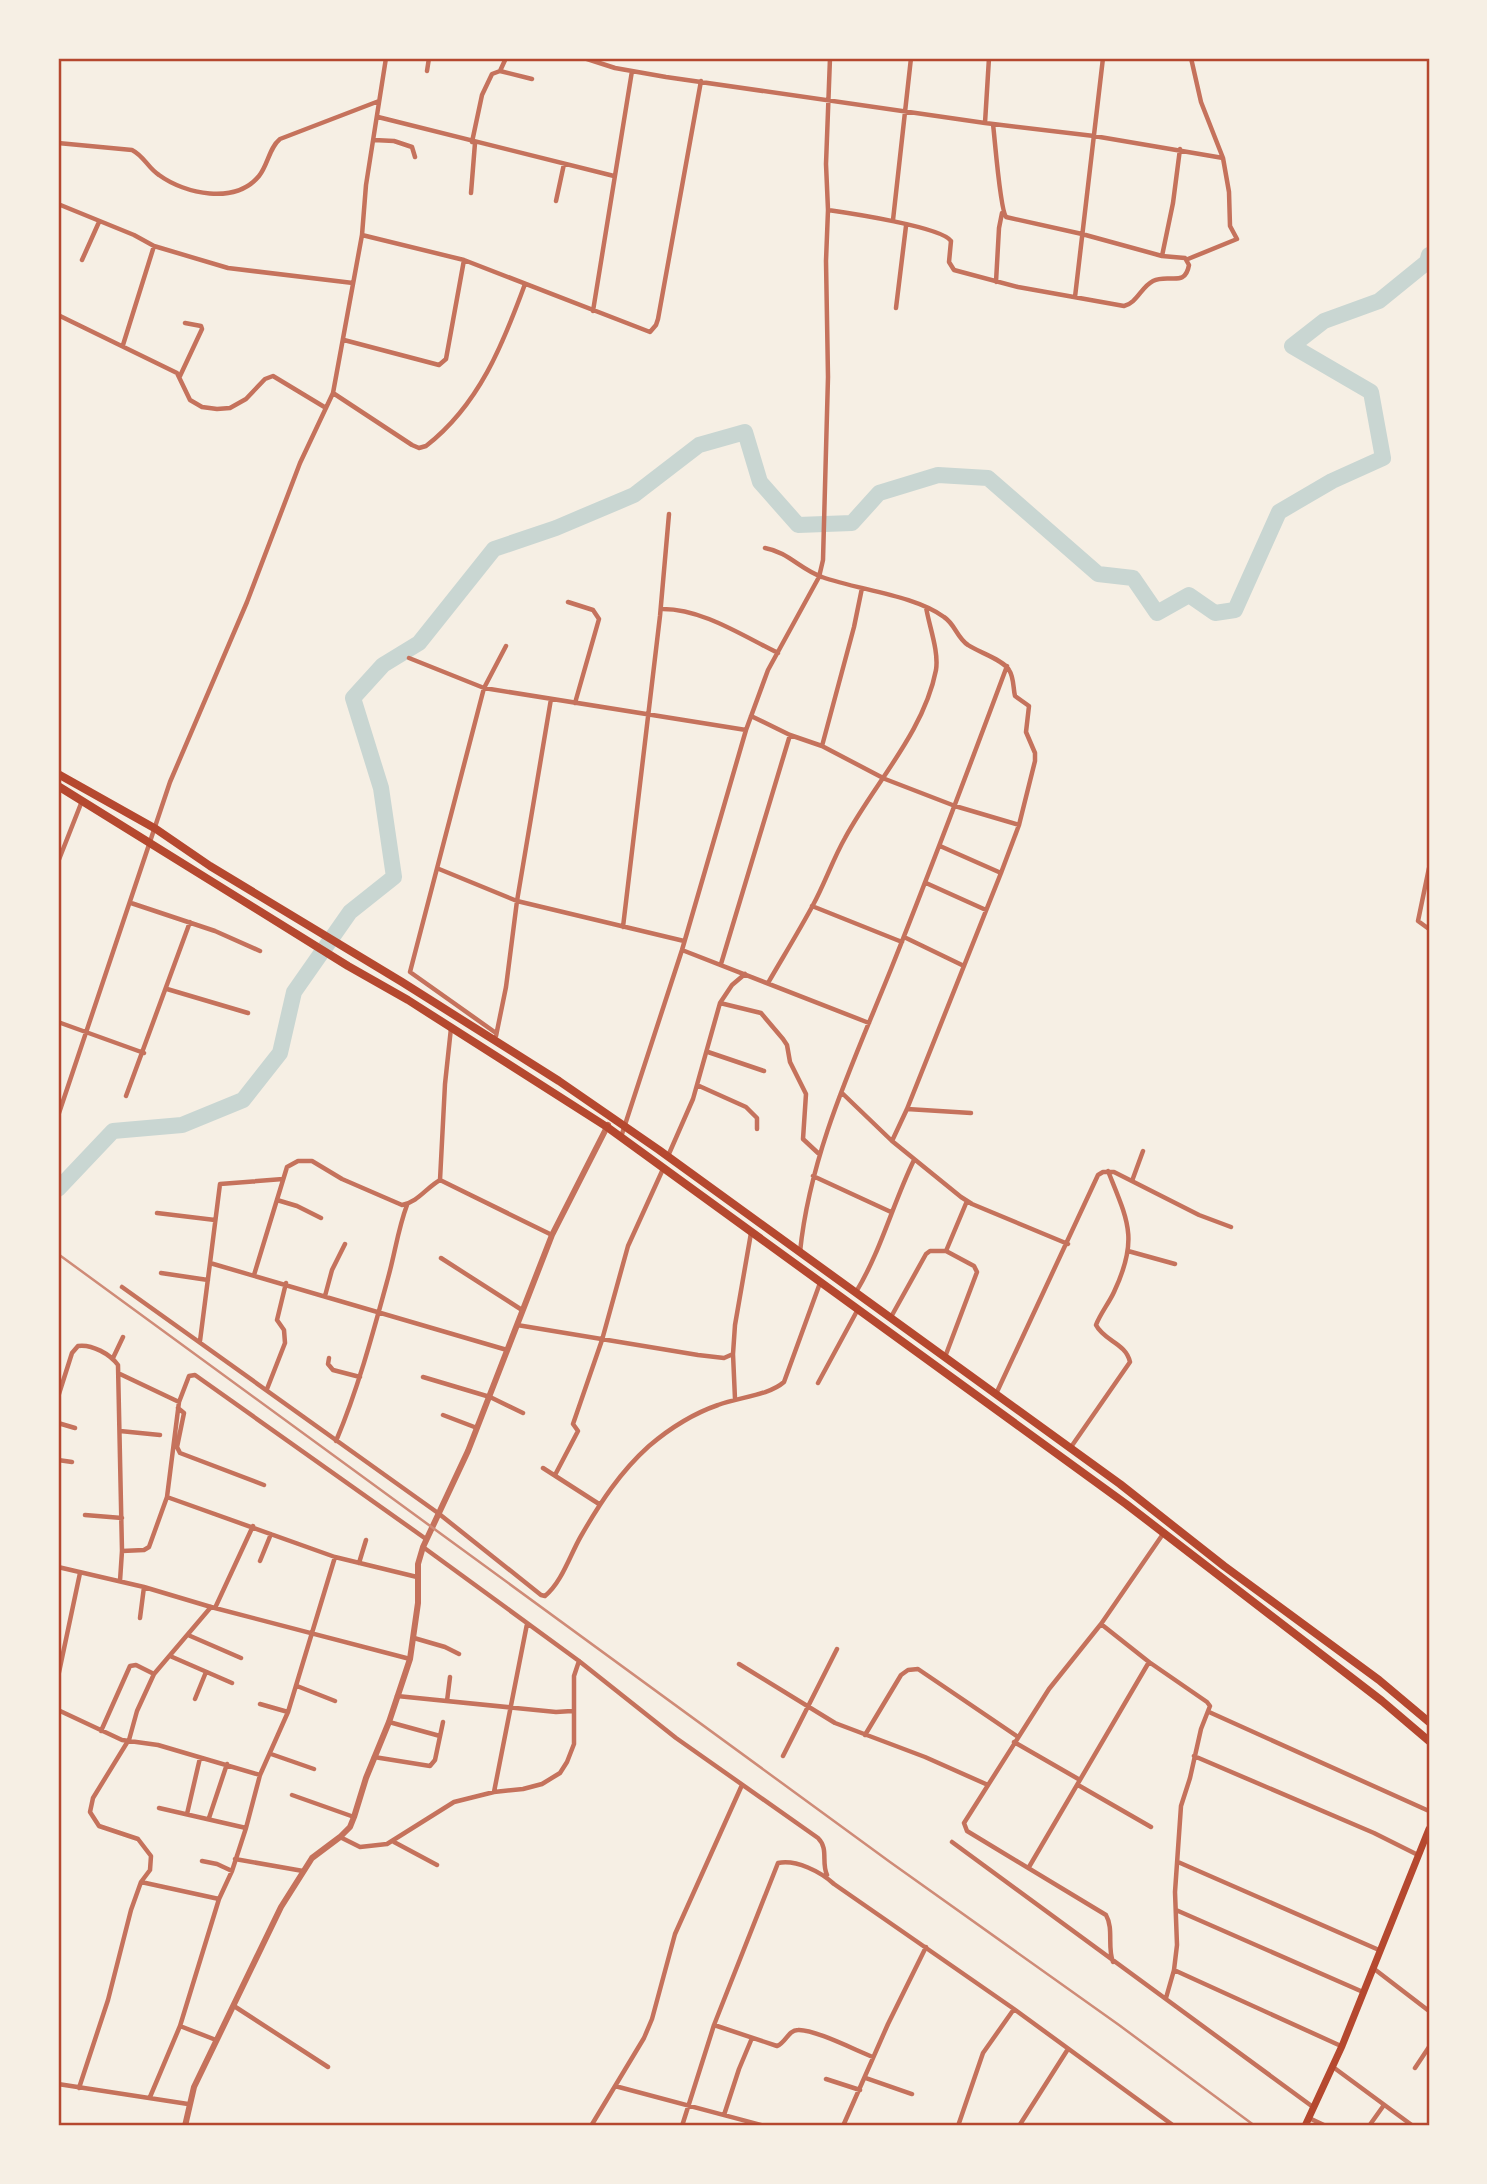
<svg xmlns="http://www.w3.org/2000/svg" width="1487" height="2184" font-family="Barlow,sans-serif">
<rect width="100%" height="100%" fill="#f6efe4"/>
<g fill="none" stroke-linecap="round" stroke-linejoin="round">
<path stroke="#c9d6d2" stroke-width="16" d="M58,1189l55,-58 69,-6 61,-25 37,-47 14,-61 56,-80 44,-35 -13,-89 -28,-90 30,-33 36,-22 75,-94 62,-21 78,-33 65,-50 46,-13 15,50 38,43 54,-2 27,-30 59,-18 50,3 110,96 35,4 24,35 32,-18 26,18 20,-3 44,-98 53,-31 51,-23 -12,-66 -79,-46 32,-25 55,-20 48,-39 2,-7"/>
<path stroke="#c5725c" stroke-width="4.5" d="M584,58l31,10 51,9 319,46 109,13 129,22 6,34 1,34 7,13 -49,20
M1191,58l10,44 22,56
M427,71l2,-13
M500,71l6,-13
M378,117l236,59
M985,123l4,-65
M374,140l20,1 18,6 3,10
M472,142l10,-47 10,-21 8,-3 32,8
M58,143l74,7c12,6 16,18 27,25 26,19 76,30 100,1 9,-11 10,-28 21,-37l99,-38
M471,193l4,-50
M556,201l8,-37
M58,204l76,31 20,11 74,22 125,15
M828,210c21,3 114,17 123,31l-2,21 5,8 64,17 106,19c13,-3 17,-19 29,-25 16,-8 32,7 36,-16l-4,-7 -23,-2 -80,-22 -76,-17c-6,-8 -11,-77 -13,-93
M893,220l18,-162
M362,235l102,25 186,72 6,-7 2,-6 43,-238
M1162,256l11,-53 7,-54
M82,260l17,-38
M996,282l3,-54 3,-15
M1075,297l28,-239
M896,308l10,-82
M593,311l39,-240
M58,315l119,58 13,27 12,7 15,2 13,-1 16,-9 19,-20 8,-3 53,32
M344,340l95,25 7,-6 18,-99
M123,345l31,-99
M180,376l22,-47 -1,-3 -16,-3
M333,393l79,52 7,3 7,-2c53,-41 77,-102 99,-162
M765,548c23,4 36,22 57,29 36,13 92,18 122,40 11,7 13,21 24,28 10,7 36,15 41,25 5,7 4,18 6,26l14,10 -3,26 9,21v8l-16,64 -18,48 -94,236 -15,32
M568,602l25,8 6,9 -24,84
M661,609c40,-1 82,27 117,44
M409,658l75,30 262,42
M751,716l39,19 32,11 63,33 70,27 64,19
M822,746l32,-119 8,-39
M940,846l61,27
M58,862l24,-61
M1429,868l-11,53 11,8
M439,869l78,32 167,40
M926,883l60,27
M131,903l84,28 45,20
M812,906l90,36
M623,927l37,-311 9,-102
M904,937l60,29
M682,950l187,73
M721,964l69,-229
M768,983c15,-26 31,-52 45,-78 12,-22 20,-46 32,-67 29,-54 79,-106 91,-168 3,-19 -7,-44 -10,-63
M167,989l81,24
M720,1003l41,10 22,26 4,6 3,17 16,32 -3,45 15,14
M58,1022l86,31
M496,1033l-86,-61 74,-284 22,-42
M496,1036l10,-49 11,-86 34,-202
M708,1052l56,19
M697,1085l49,22 11,11v11
M842,1093l50,48 69,56 11,7 96,40
M126,1096l64,-174
M907,1109l64,4
M58,1116l112,-334 77,-180 53,-139 33,-70 29,-158 4,-50 20,-127
M621,1137l61,-187 64,-220 22,-60 51,-93 4,-17 5,-183 -2,-116 2,-51 -2,-46 4,-106
M668,1156l25,-57 27,-96 12,-18 13,-11
M813,1176l78,36
M283,1179l-63,5 -10,79 297,87
M440,1180l112,55
M1132,1181l11,-30
M277,1200l20,6 24,12
M157,1213l58,7
M1128,1251l47,13
M800,1252c10,-99 54,-191 91,-283 40,-100 78,-201 116,-303
M441,1258l81,52
M161,1273l47,7
M254,1275l33,-108 11,-6h14l30,18 60,26c16,-3 24,-17 38,-25l5,-96 6,-56
M122,1287l316,226 103,82 4,1c17,-14 25,-41 36,-60 19,-33 39,-64 68,-90 20,-17 43,-32 69,-41 20,-8 50,-9 66,-23l36,-99
M856,1292c25,-41 37,-89 58,-132
M325,1296l7,-26 13,-26
M891,1317l35,-63 4,-3h16
M517,1325l181,30 26,3 9,-4 2,-29 16,-92
M200,1341l10,-78
M733,1354l2,45
M945,1357l32,-85 -3,-6 -28,-15 21,-50
M113,1358l10,-21
M329,1358l-1,6 5,6 27,7
M120,1374l59,28
M423,1377l67,20 33,16
M818,1383l39,-72
M267,1389l18,-46 -1,-13 -7,-10 9,-37
M996,1394l102,-219 5,-3h11l85,43 32,12
M58,1397l14,-44 6,-7c14,-2 32,8 40,19l4,186 -2,30
M178,1408l6,5 -7,34 3,6 84,32
M443,1415l34,13
M58,1423l17,5
M120,1431l40,4
M336,1441c22,-52 37,-108 52,-163 7,-25 10,-49 19,-73
M1071,1447l59,-85c-4,-19 -26,-21 -34,-37 4,-11 13,-22 18,-33 25,-53 14,-71 -6,-121
M58,1460l14,2
M543,1468l56,36
M555,1475l23,-44 -5,-7 29,-84 26,-94 35,-77
M85,1515l37,3
M423,1547l156,114 97,77 142,100c11,11 3,24 9,37
M122,1551l22,-1 5,-3 18,-50
M260,1561l11,-27
M359,1563l7,-23
M58,1567l86,20 67,20 199,52
M417,1577l-82,-20 -168,-60 12,-95 10,-26 6,-1 231,164
M215,1608l38,-82
M140,1618l4,-31
M1101,1624l48,38 58,40 3,4 -9,23 -11,49 -9,28 -6,86 2,53 -3,25 -8,28
M188,1635l53,23
M414,1638l31,9 14,7
M170,1656l62,27
M739,1664l96,59 90,34 63,28
M58,1677l22,-104
M297,1686l38,15
M397,1696l159,16 16,-1
M195,1699l11,-27
M447,1701l3,-24
M260,1704l28,8
M58,1710l64,30 36,5 102,30
M1209,1712l220,99
M389,1722l51,14
M101,1731l29,-65 6,-1 18,9
M865,1735l36,-60 7,-5 10,-1 100,68
M129,1740l8,-29 17,-37 57,-67
M1014,1742l66,38
M271,1754l43,15
M783,1756l54,-107
M1194,1756l180,77 44,22
M374,1757l56,9 5,-6 8,-38
M1078,1785l73,42
M494,1792l33,-168
M292,1795l62,22
M159,1808l87,20
M187,1814l13,-56
M209,1818l18,-54
M340,1837l20,10 27,-3 67,-42 40,-10 29,-3 19,-5 18,-11 7,-11 7,-18v-68l5,-15
M394,1842l43,23
M952,1842l361,265
M235,1859l68,12
M202,1861l15,3 15,7
M1178,1862l201,88
M1029,1867l120,-205
M141,1882l78,17
M1176,1910l187,82
M1113,1962c-6,-15 1,-33 -7,-47l-139,-84 -3,-8 85,-134 52,-65 62,-90
M1373,1968l56,43
M1174,1970l167,76
M234,2006l94,61
M714,2025l64,-162c18,-4 43,9 56,21l180,125 160,117
M180,2026l36,14
M1333,2067l80,59
M1415,2068l14,-21
M866,2078l46,16
M826,2079l34,11
M58,2084l130,20
M615,2086l150,40
M79,2088l29,-88 23,-90 10,-28 9,-12 1,-14 -13,-17 -39,-13 -9,-14 3,-14 35,-57
M150,2097l30,-71 39,-127 13,-28 14,-43 14,-53 28,-63 47,-155
M724,2115l15,-46 13,-31
M1309,2118l17,8
M591,2126l53,-88 8,-19 23,-85 67,-149
M682,2126l32,-101 63,21c9,-3 11,-16 21,-16 16,-1 59,21 75,27
M843,2126l45,-102 38,-77
M958,2126l25,-73 31,-44
M1019,2126l49,-77
M1369,2126l15,-21"/>
<path stroke="#c5725c" stroke-width="6" d="M185,2126l9,-39 87,-180 31,-49 28,-21 10,-10 4,-10 12,-39 23,-56 21,-63 8,-56v-39l5,-17 45,-96 84,-216 56,-110"/>
<path stroke="#b5482f" stroke-width="7" d="M1305,2126l37,-80 87,-217"/>
<path stroke="#b5482f" stroke-width="8" d="M58,774l98,55 54,37 192,116 157,99 100,69 461,334 104,82 155,114 50,42
M58,786l290,180 60,34 199,127 519,377 256,197 47,40"/>
<path stroke="#cf8b77" stroke-width="2.5" d="M58,1254l832,608 229,163 136,101"/>
</g>
<rect width="1487" height="2184" fill="none" stroke="#f6efe4" stroke-width="119"/>
<rect x="60" y="60" width="1368" height="2064" fill="none" stroke="#b5482f" stroke-width="2.5"/>
</svg>
